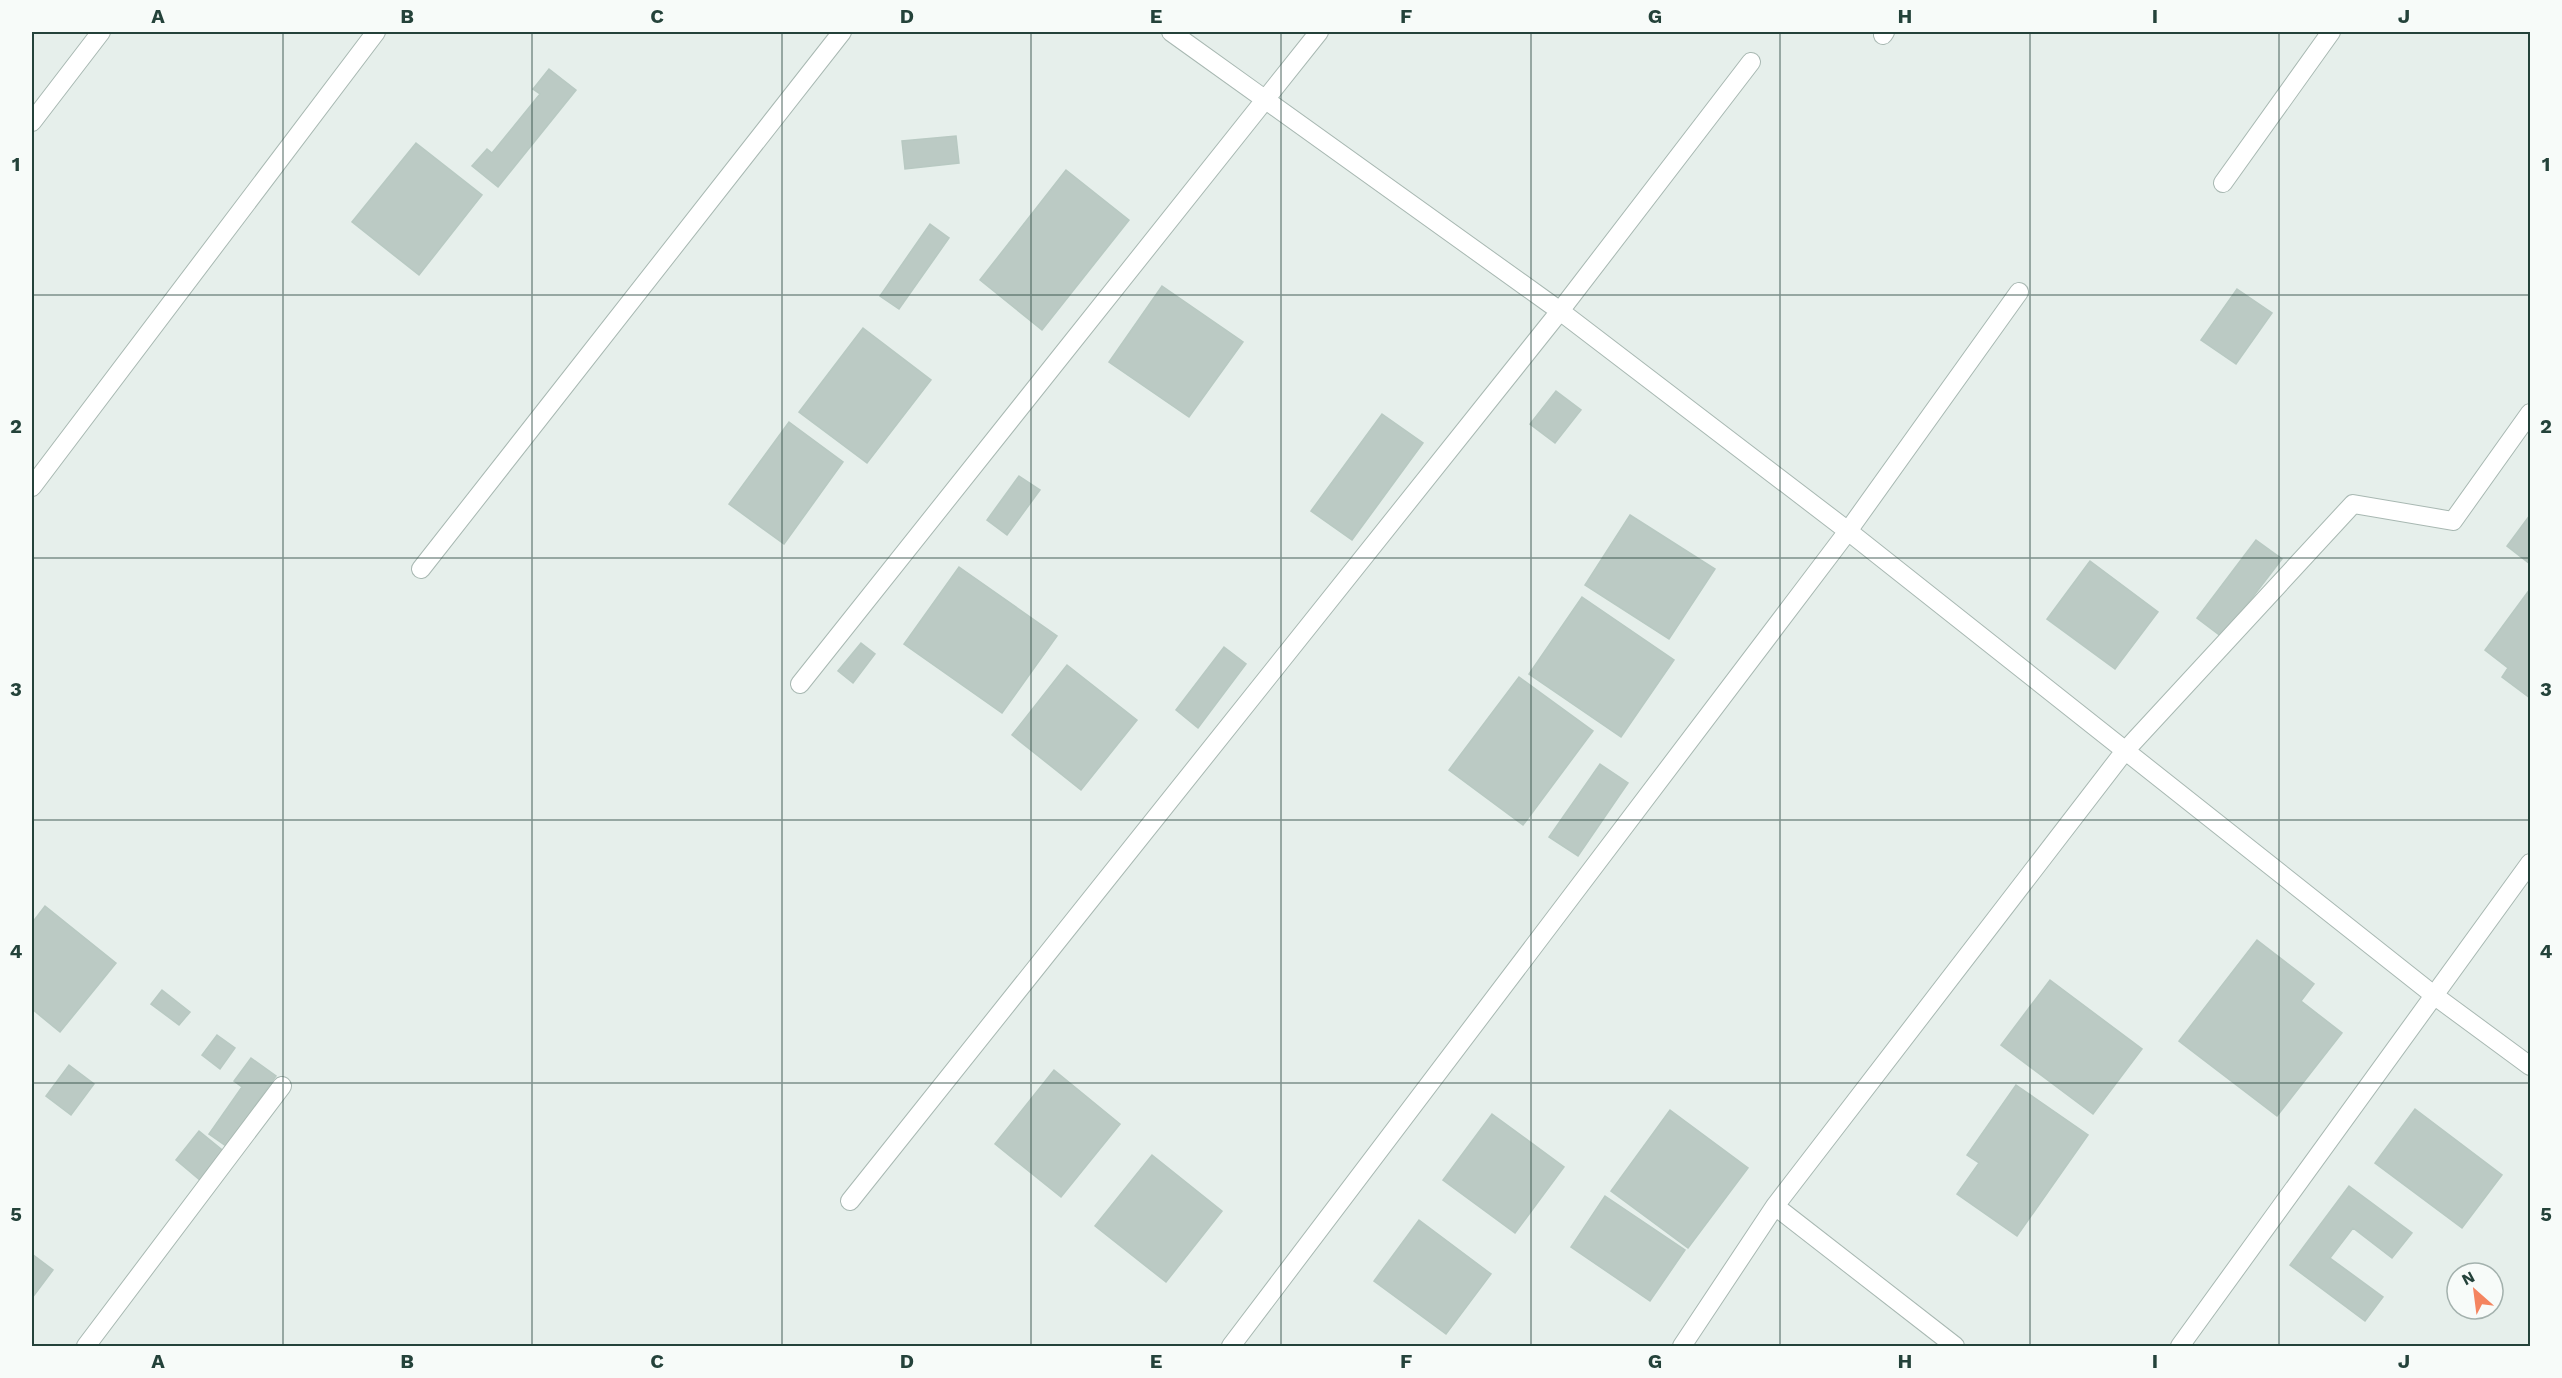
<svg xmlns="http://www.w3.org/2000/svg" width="2562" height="1378" font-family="'Work Sans',sans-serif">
<rect width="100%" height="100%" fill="#e6efeb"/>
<path fill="#bbcac4" stroke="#b8c9c2" stroke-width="1.5" d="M549,69l27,21 -78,97 -26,-21 15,-17 5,4 48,-59 -7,-5z
M956,136l3,27 -54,6 -3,-28z
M416,143l66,52 -63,80 -67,-53z
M1066,170l63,50 -87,110 -62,-50z
M930,224l19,14 -50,71 -19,-13z
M1162,286l81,56 -54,75 -80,-55z
M2237,289l35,24 -36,51 -35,-24z
M863,328l68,52 -64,83 -68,-51z
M1556,391l25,19 -26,33 -25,-19z
M1382,414l41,29 -71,97 -41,-29z
M789,422l54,40 -59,82 -55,-40z
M1019,476l21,14 -33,45 -20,-15z
M1630,515l85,54 -46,70 -84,-54z
M2530,515v49l-23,-18z
M2256,540l26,19 -60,78 -25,-19z
M2090,561l68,51 -43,57 -68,-50z
M959,567l98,69 -55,77 -98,-69z
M2530,589v109l-28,-21 6,-9 -23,-18z
M1582,597l92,63 -53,77 -92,-63z
M861,643l14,11 -22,29 -15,-12z
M1224,647l22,17 -48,64 -22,-18z
M1067,665l70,55 -56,70 -69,-55z
M1519,677l74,54 -70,94 -74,-55z
M1600,764l28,19 -50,73 -29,-19z
M45,906l71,57 -56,69 -28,-23v-86z
M2257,940l57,44 -13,17 41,32 -65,83 -98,-75z
M2050,980l92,69 -49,65 -92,-69z
M162,990l28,22 -11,13 -28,-21z
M217,1035l18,13 -15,21 -18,-14z
M251,1058l25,18 -50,70 -17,-12 33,-47 -8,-6z
M69,1065l25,19 -23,31 -25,-19z
M1054,1070l66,54 -59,73 -66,-53z
M2016,1085l72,50 -71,101 -60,-42 22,-31 -12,-8z
M2415,1109l87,66 -40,53 -87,-65z
M1670,1110l78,58 -60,80 -77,-57z
M1492,1114l72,53 -49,66 -72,-53z
M199,1131l27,22 -25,28 -25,-21z
M1152,1155l70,56 -56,71 -71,-56z
M2349,1186l63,47 -20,25 -39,-30 -23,30 53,39 -18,24 -75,-56z
M1605,1196l80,54 -35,51 -79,-54z
M1419,1220l72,54 -45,60 -72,-53z
M32,1254l21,16 -21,28z"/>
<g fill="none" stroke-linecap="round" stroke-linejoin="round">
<defs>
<path id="minor" d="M1171,32l389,279 288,220 587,465 95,70
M1883,35l2,-3
M32,122l69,-90
M2223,183l108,-151
M32,487l344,-455
M421,569l421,-537
M800,684l519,-652
M850,1201l710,-890 191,-249
M1775,1206l180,140
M86,1346l196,-260
M1231,1346l617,-815 171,-239
M1682,1346l93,-140 349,-454 229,-248 100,17 77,-108
M2180,1346l350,-483"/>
</defs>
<use href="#minor" stroke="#a8b8b2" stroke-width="20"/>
<use href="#minor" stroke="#fff" stroke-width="18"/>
</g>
<path fill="none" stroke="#24423a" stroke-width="1.5" stroke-opacity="0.55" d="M283,32v1314M532,32v1314M782,32v1314M1031,32v1314M1281,32v1314M1531,32v1314M1780,32v1314M2030,32v1314M2279,32v1314M32,295h2498M32,558h2498M32,820h2498M32,1083h2498"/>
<rect width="2562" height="1378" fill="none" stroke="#f7fbf9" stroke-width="66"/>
<g transform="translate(2475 1291) rotate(332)"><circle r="28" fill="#f7fbf9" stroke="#a3b1ad" stroke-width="1.5"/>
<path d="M0-4.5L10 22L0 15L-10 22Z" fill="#f4845f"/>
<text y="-9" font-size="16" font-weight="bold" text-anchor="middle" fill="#24423a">N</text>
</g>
<rect x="33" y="33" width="2496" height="1312" fill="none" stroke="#24423a" stroke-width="2"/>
<g font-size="20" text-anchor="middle" font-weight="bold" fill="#24423a">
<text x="158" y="23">A</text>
<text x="407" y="23">B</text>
<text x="657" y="23">C</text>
<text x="907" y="23">D</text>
<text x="1156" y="23">E</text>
<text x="1406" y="23">F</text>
<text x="1655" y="23">G</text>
<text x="1905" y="23">H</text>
<text x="2155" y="23">I</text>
<text x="2404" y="23">J</text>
<text x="16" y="171">1</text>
<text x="2546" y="171">1</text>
<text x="16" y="433">2</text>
<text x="2546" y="433">2</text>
<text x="16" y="696">3</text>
<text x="2546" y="696">3</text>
<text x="16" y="958">4</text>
<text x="2546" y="958">4</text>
<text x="16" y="1221">5</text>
<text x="2546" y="1221">5</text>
<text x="158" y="1368">A</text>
<text x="407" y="1368">B</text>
<text x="657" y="1368">C</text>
<text x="907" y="1368">D</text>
<text x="1156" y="1368">E</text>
<text x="1406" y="1368">F</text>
<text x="1655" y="1368">G</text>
<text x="1905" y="1368">H</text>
<text x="2155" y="1368">I</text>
<text x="2404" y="1368">J</text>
</g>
</svg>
